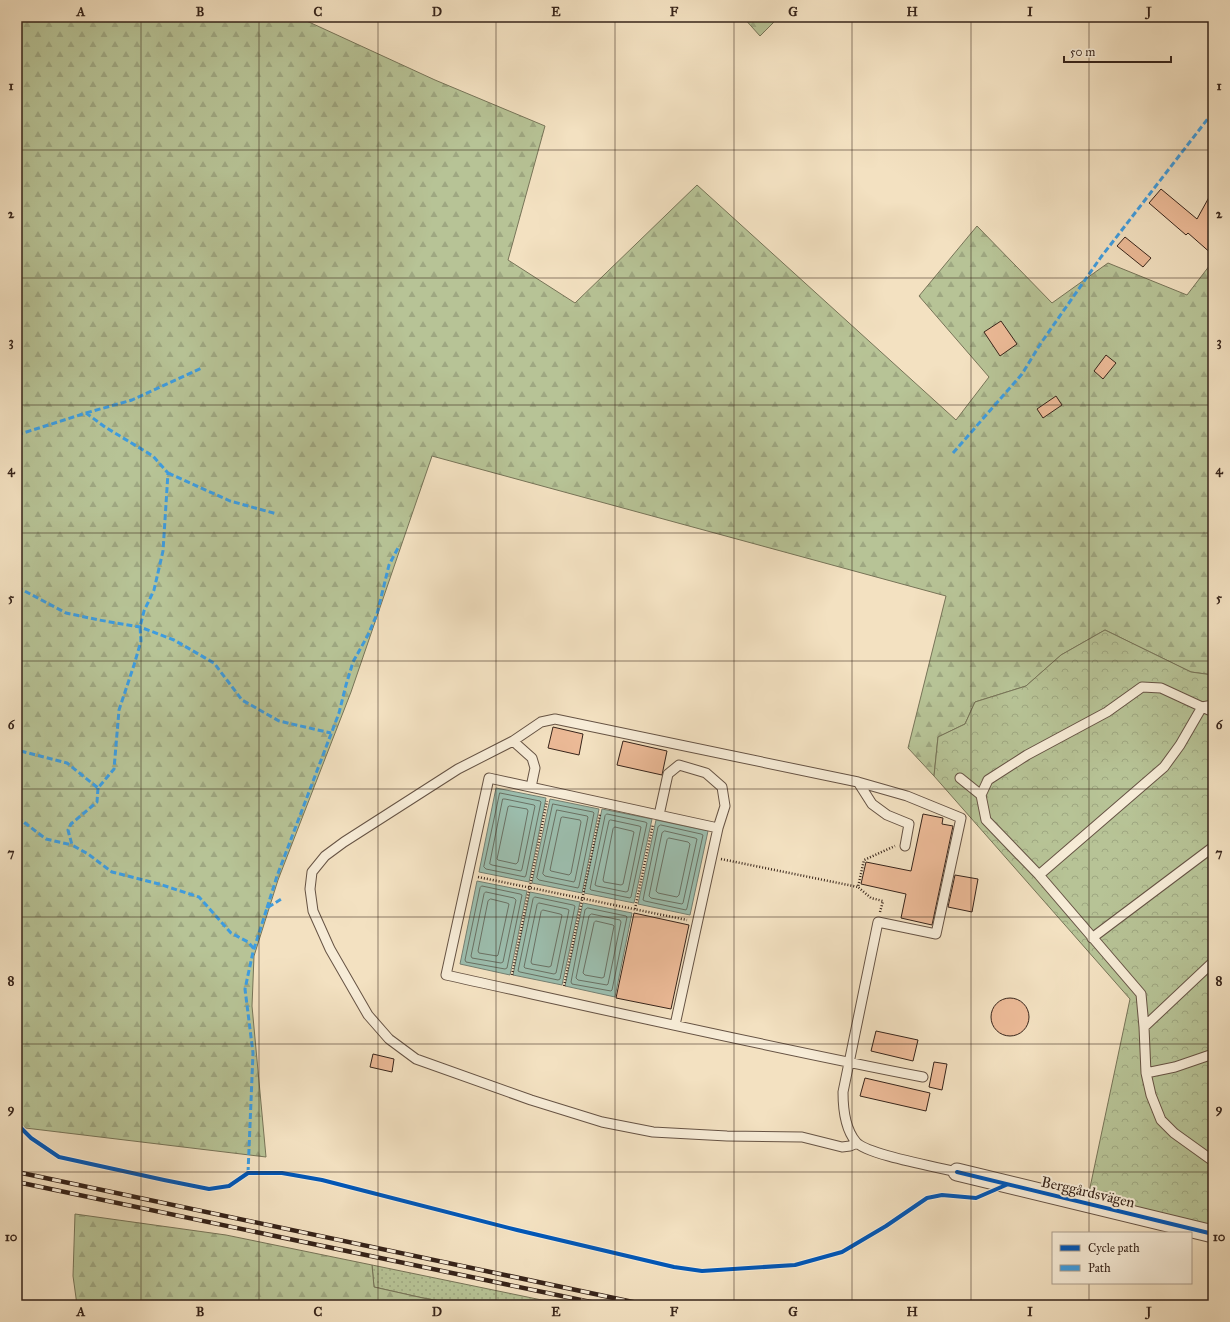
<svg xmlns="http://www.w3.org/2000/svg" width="1230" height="1322" font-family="'IM FELL Great Primer',serif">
<defs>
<pattern id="grass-dots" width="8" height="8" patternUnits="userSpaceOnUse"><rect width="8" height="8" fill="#b7c396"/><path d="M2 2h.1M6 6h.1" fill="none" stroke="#9ea781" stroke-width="1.8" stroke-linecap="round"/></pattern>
<pattern id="forest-firs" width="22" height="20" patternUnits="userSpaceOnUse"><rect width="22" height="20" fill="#b7c396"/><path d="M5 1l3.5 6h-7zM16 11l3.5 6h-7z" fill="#9ea781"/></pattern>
<pattern id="park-crowns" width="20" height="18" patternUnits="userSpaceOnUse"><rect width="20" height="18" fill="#b7c396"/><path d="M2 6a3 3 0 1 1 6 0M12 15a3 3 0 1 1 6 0" fill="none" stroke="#9ea781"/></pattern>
</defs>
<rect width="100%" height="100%" fill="#f3e1c1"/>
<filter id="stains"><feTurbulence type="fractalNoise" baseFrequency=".005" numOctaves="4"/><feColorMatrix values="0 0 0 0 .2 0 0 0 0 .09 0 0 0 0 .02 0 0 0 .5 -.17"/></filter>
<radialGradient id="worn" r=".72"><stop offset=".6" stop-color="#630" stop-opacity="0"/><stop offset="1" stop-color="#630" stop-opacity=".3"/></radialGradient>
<path fill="url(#grass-dots)" stroke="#777458" d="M372,1265l194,40h-103l-40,-7 -49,-11z"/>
<path fill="url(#forest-firs)" stroke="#777458" d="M17,17h281l137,63 110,46 -37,134 67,43 122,-118 259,235 33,-43 -70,-81 58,-70 75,77 56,-40 79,32 26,-34v414l-22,-3 -86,-42 -44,25 -35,31 -51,16 -10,22 -27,13 -4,39 -26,-28 38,-152 -514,-140 -81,236 -73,188 -24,76 -2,50 14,151 -249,-30z
M743,17h36l-19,19z
M75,1214l151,21 146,30 2,22 49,11 40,7h-386l-4,-29z"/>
<path fill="url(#park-crowns)" stroke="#777458" d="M1105,630l86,42 22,3v552l-125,-30 42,-198 -196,-223 4,-39 27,-13 10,-22 51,-16 35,-31z"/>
<path fill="#9cbeae" stroke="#748073" d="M496,788l50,10 -17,84 -50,-10z
M550,799l49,10 -17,84 -50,-10z
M602,809l50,10 -18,84 -50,-10z
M656,820l52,11 -18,84 -52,-11z
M477,881l50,10 -17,84 -50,-11z
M530,892l50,10 -18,83 -49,-10z
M583,903l49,10 -17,84 -50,-11z"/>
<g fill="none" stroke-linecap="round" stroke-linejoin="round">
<path stroke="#6a7164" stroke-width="1" d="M500,793l40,8 1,1 -15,73 -1,2 -39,-8 -2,-2z
M503,799h2l29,6 1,1 -13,63 -1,2 -29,-6 -2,-1z
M553,804l40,8 1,1 -15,73 -1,2 -39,-8 -2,-2z
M510,806l17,3 1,2 -10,51 -2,2 -18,-4 -1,-1 11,-52z
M557,810l30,6 1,1 -13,63 -1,2 -29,-6 -2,-2z
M607,814l38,8 2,1 -16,74 -1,1 -39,-8 -1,-1 15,-73z
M563,817l17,3 1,2 -10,51 -2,2 -18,-4 -1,-1 11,-52z
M611,820l28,6 2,1 -13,64 -2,1 -29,-6 -2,-1 14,-64z
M661,825l40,9 2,1 -16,73 -1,2 -41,-9 -2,-1 15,-73z
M615,827l17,4 2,1 -11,52 -2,1 -17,-3 -1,-2 10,-51z
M665,831l30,7 2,1 -14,64 -1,1 -31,-6 -2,-2 13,-63z
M669,838l19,4 2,2 -11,51 -2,2 -19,-4 -2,-2 11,-51z
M482,886l38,8 2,1 -15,73 -2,1 -39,-7 -1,-2 15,-72z
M486,892l28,6 2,2 -13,62 -2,1 -29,-5 -1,-2 13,-62z
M535,897l38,8 2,1 -15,73 -2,1 -38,-8 -2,-1 15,-72z
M491,899l16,4 2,1 -11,51 -1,1 -18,-3 -1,-2 10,-50z
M539,903l28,6 2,1 -13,63 -2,1 -29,-6 -1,-1 13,-62z
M588,908l38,8 1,1 -15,73 -1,1 -39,-7 -1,-2 14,-72z
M543,910l17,4 2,1 -11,51 -2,1 -17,-3 -1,-2 10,-50z
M592,914l28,6 1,2 -13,62 -1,1 -29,-5 -2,-2 13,-62z
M596,921l17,4 1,1 -10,51 -2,1 -17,-3 -2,-2 11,-50z"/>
</g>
<path fill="#ecba97" stroke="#37241a" d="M1161,189l36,30 16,-29v65l-25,-22 -2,2 -37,-32z
M1125,237l26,21 -8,9 -26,-21z
M1001,321l16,23 -17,12 -16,-24z
M1106,355l10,8 -13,16 -9,-8z
M1056,396l6,9 -19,13 -6,-9z
M553,727l30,7 -4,21 -31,-7z
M623,741l44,10 -5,24 -45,-10z
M923,814l20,4 -1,6 11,2 -21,99 -31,-7 5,-24 -45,-10 5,-22 45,9z
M955,875l23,4 -6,33 -24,-5z
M634,913l55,12 -18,84 -55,-11z
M991 1017a19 19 0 1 1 38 0a19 19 0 1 1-38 0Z
M876,1031l42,9 -5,21 -42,-10z
M373,1054l21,5 -2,13 -22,-5z
M934,1062l13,2 -5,26 -13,-3z
M865,1078l65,15 -4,18 -66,-15z"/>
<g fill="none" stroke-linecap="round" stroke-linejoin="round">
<defs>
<path id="service" d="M1213,712l-52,-24 -19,-1 -35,25 -80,43 -39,25 -7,15 5,25 53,55 102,119 3,33 2,46 5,22 10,25 13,13 39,28
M513,741l28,-19 14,-3 303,63 49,14 54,22 -25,116 -58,-12 -35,170c0,17 2,37 13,50 11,13 82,25 101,30
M960,778l21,17
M858,782l14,22 15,11 22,9 -4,22
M531,787l4,-19 -3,-10 -19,-17 -55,28 -114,73 -19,14 -13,16 -2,17 3,22 17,38 38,66 21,24 27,20 115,41 71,22 51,10 74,4 75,1 40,10 8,-1 7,-3
M659,815l9,-41 11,-9 27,8 16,14 3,19 -7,22
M1039,875l125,-108 16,-22 22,-38 11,-2
M1092,938l121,-91
M675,1025l43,-197 -229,-50 -43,197c159,35 317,71 477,102
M1144,1027l69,-65
M1146,1073l29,-6 38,-13"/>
<path id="minor" d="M957,1172l256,62"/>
</defs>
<use href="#service" stroke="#665344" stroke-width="11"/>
<use href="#minor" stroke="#665344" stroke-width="19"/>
<path stroke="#37241a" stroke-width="2.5" stroke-dasharray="1 2" stroke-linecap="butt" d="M721,859l137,28
M478,877l209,43
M635,909l18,-85
M880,912l3,-11 -12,-3 -13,-11 6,-27 31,-14
M512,975l35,-174
M564,986l36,-172"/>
<use href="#service" stroke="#f7ecd7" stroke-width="9"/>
<use href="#minor" stroke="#f7ecd7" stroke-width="17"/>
<defs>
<path id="rail" d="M17,1172l630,133
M17,1182l588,123"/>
</defs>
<use href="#rail" stroke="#37241a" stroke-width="4.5"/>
<use href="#rail" stroke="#f7ecd7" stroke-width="3" stroke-dasharray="9" stroke-linecap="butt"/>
<path stroke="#3e9cdf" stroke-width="3" stroke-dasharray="6 3" stroke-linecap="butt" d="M86,413l46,-13 70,-32
M17,435l69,-22 19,14 48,29 15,17 -5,78 -9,39 -10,21 -4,16 1,14 -7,24 -15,45 -5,59 -16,19 -31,-25 -50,-13
M953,453l69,-79 19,-31 60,-86 112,-145
M168,473l62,28 47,13
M17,587l49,26 33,7 41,7 34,13 40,23 28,37 37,21 52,12
M98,788l-1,14 -26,22 -3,6 4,15 16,9 24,18 47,12 40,13 32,36 17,9 6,7
M17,817l29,22 26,6
M267,908l10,-32 62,-163 7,-28 7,-23 15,-27 9,-21 12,-49 9,-17
M248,1173l5,-120 -8,-64 8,-37 14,-44 16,-10"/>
<defs>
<path id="cycleway" d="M17,1124l14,14 28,19 105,23 45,9 20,-3 19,-13h34l40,7 195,50 157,37 28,4 93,-6 47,-13 44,-26 41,-28 15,-3 34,3 30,-13
M957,1172l256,62"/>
</defs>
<use href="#cycleway" stroke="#f7ecd7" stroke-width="6"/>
<use href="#cycleway" stroke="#0057b8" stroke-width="4"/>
</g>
<path fill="none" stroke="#37241a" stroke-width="1" stroke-opacity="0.55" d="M141,17v1288M259,17v1288M378,17v1288M496,17v1288M615,17v1288M734,17v1288M852,17v1288M971,17v1288M1089,17v1216M17,150h1196M17,278h1196M17,405h1196M17,533h1196M17,661h1196M17,789h1196M17,917h1196M17,1044h1196M17,1172h1196M1089,1283v22"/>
<g text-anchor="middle" stroke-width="4" stroke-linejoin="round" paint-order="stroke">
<g font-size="15" fill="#37241a" stroke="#f7ecd7">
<text transform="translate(1088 1192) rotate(13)" y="5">Berggårdsvägen</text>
</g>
</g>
<rect width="1230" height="1322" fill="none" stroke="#f3e1c1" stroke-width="44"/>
<rect x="1052" y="1232" width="140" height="52" fill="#f7ecd7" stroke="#aa9c8b"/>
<rect x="1060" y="1245" width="20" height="6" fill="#0057b8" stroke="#aa9c8b"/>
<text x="1088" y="1252" font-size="12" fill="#37241a">Cycle path</text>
<rect x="1060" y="1265" width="20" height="6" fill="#3e9cdf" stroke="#aa9c8b"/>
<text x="1088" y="1272" font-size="12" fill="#37241a">Path</text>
<path d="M1064 56v6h107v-6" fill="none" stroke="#37241a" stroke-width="2"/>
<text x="1070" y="56" font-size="12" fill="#37241a" stroke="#f7ecd7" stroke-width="3" paint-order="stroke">50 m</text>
<rect x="22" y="22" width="1186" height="1278" fill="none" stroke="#37241a" stroke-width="1.5"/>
<g font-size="13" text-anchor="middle" font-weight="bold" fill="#37241a">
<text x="81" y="16">A</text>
<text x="200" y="16">B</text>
<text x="318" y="16">C</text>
<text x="437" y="16">D</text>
<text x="556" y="16">E</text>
<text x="674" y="16">F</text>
<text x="793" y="16">G</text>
<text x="912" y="16">H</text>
<text x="1030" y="16">I</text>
<text x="1149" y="16">J</text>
<text x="11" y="90">1</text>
<text x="1219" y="90">1</text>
<text x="11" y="218">2</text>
<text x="1219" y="218">2</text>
<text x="11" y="346">3</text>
<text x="1219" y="346">3</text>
<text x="11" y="474">4</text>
<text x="1219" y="474">4</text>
<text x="11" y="602">5</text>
<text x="1219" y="602">5</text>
<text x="11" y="729">6</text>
<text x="1219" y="729">6</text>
<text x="11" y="857">7</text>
<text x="1219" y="857">7</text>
<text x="11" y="985">8</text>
<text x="1219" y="985">8</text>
<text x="11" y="1113">9</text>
<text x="1219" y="1113">9</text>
<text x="11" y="1241">10</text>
<text x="1219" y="1241">10</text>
<text x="81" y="1316">A</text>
<text x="200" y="1316">B</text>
<text x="318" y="1316">C</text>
<text x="437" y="1316">D</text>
<text x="556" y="1316">E</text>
<text x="674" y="1316">F</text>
<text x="793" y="1316">G</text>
<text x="912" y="1316">H</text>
<text x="1030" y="1316">I</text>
<text x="1149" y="1316">J</text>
</g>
<rect width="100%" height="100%" filter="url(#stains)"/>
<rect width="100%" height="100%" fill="url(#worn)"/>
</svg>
